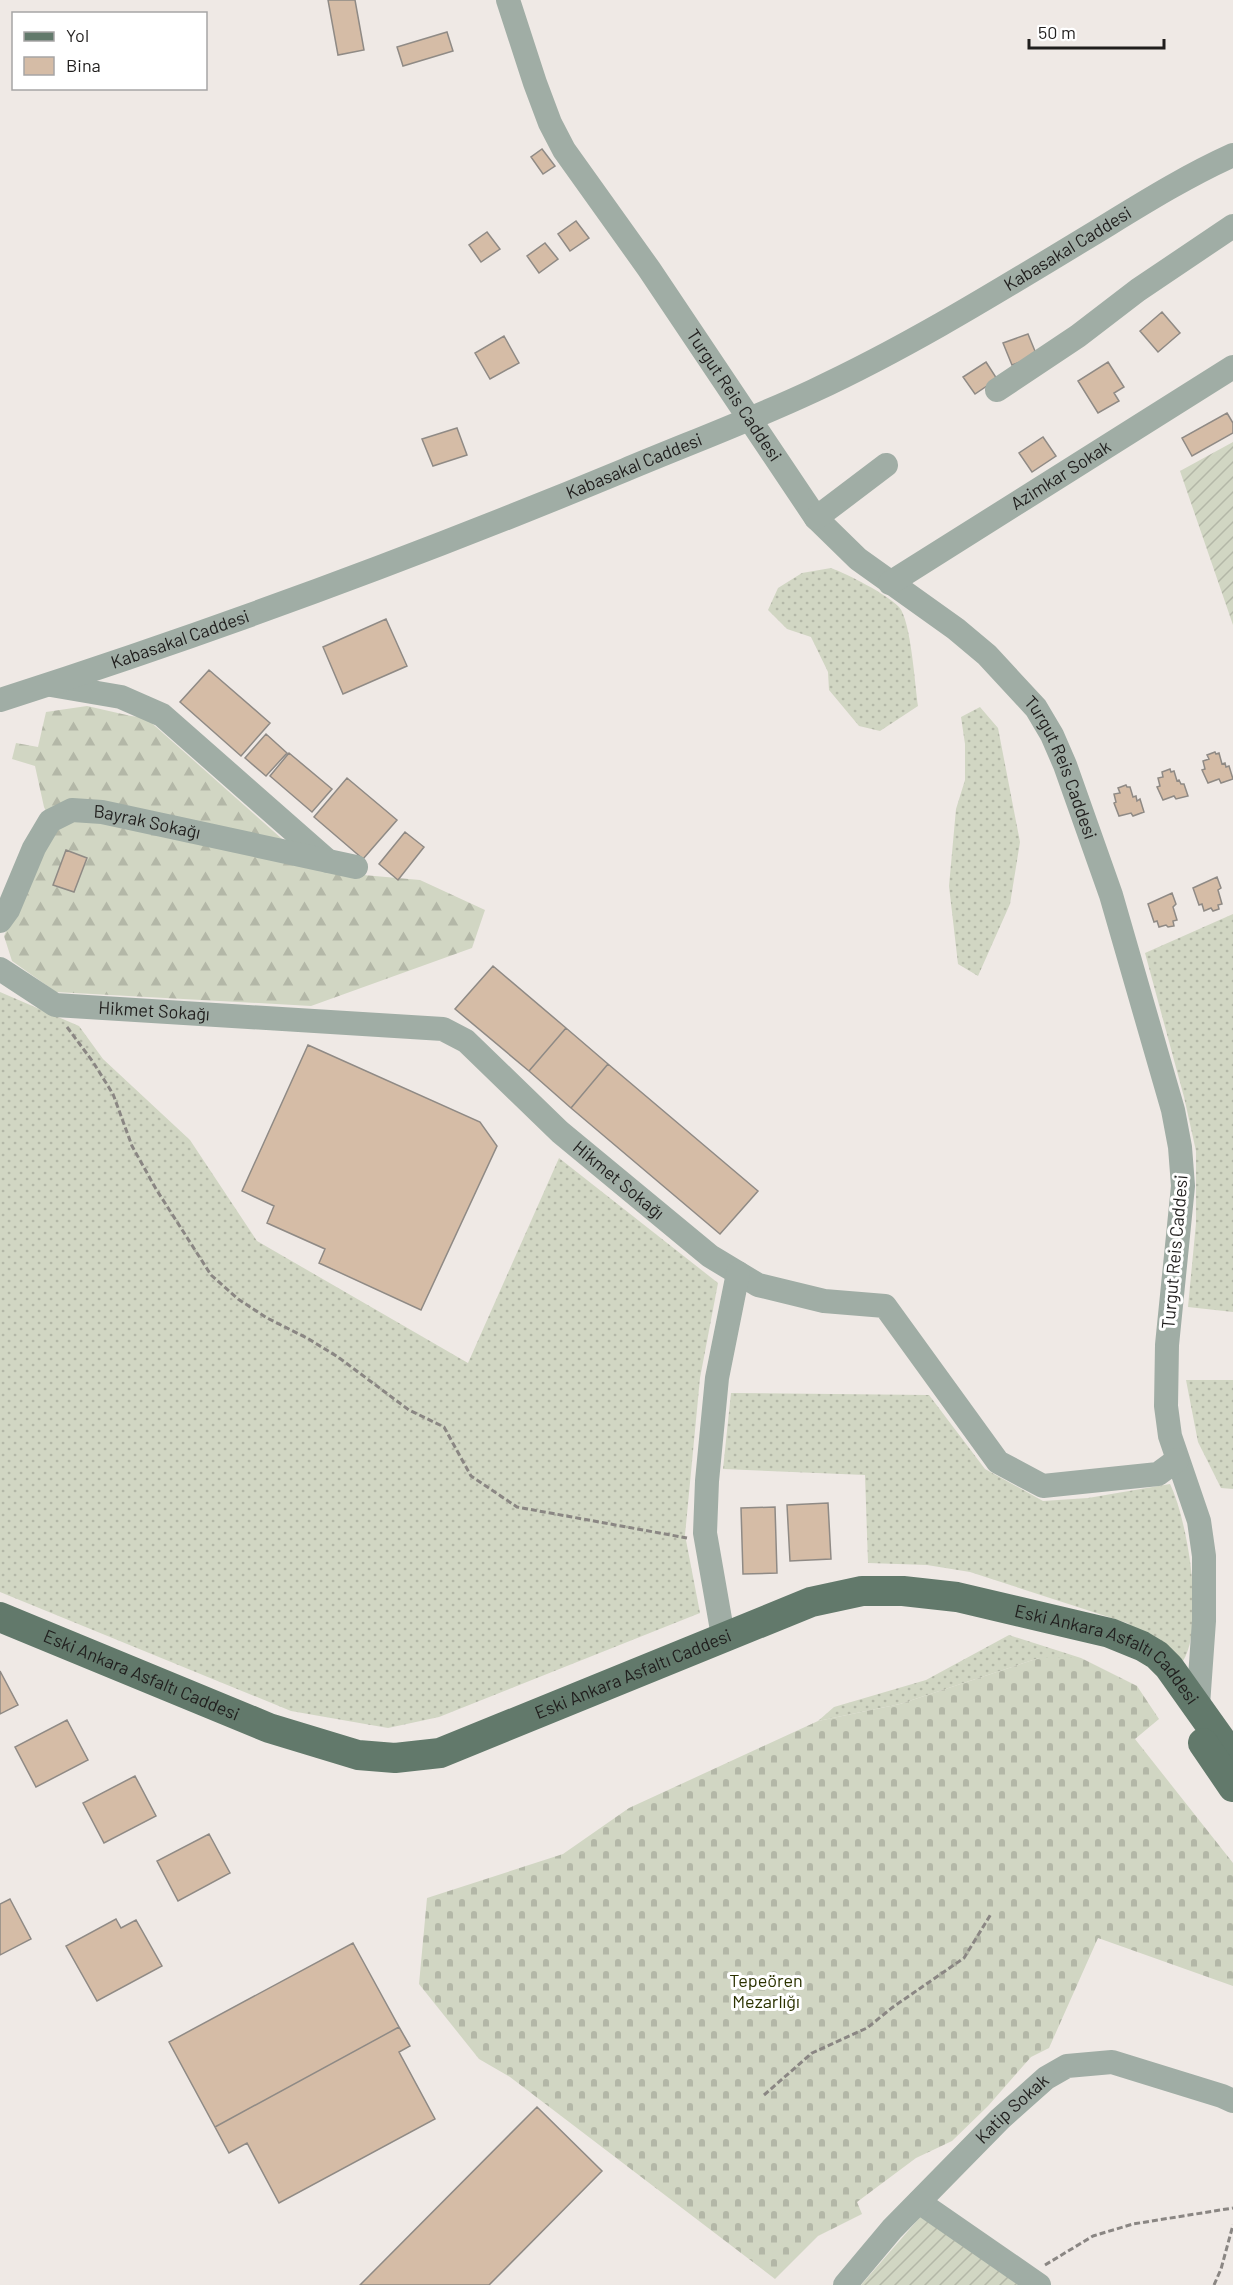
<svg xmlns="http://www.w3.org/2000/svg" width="1233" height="2285" font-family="Barlow,sans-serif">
<defs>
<pattern id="grass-dots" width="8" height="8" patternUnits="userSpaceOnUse" patternTransform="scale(1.5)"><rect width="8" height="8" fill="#d1d6c3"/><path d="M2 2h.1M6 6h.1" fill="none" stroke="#b3b7a7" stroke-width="1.8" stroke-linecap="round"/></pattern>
<pattern id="forest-firs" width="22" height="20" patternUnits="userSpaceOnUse" patternTransform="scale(1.5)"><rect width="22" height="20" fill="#d1d6c3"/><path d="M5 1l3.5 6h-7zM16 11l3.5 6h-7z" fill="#b3b7a7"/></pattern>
<pattern id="cemetery-stones" width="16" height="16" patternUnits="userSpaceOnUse" patternTransform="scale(1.5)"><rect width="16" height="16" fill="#d1d6c3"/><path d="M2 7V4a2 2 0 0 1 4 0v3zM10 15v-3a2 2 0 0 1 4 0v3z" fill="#b3b7a7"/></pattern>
<pattern id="garden-furrows" width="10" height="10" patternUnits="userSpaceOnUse" patternTransform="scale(1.5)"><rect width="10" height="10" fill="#d1d6c3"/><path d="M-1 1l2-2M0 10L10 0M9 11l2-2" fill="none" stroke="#b3b7a7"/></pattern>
</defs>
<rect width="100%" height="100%" fill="#efe9e5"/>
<path fill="url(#grass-dots)" d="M831,568c18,7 54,25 68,39 12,13 16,79 19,99l-38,25 -21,-5 -30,-36 -1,-18 -17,-35 -24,-8 -19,-19 10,-22 24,-15z
M980,707l18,21 22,114 -10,62 -32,72 -20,-12 -9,-78 7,-77 9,-29v-36l-4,-27z
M1233,914v398l-45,-5 8,-84v-72l-12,-54 -39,-144z
M0,992l79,34 24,33 87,81 67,101 211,122 91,-205 159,125 -18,95 -15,157 15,78 -261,104 -51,11 -97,-17 -291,-119z
M1186,1380h47v109l-12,-1 -23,-46z
M731,1393l198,2 56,74 58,32 45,-3 82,-14c18,37 35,142 13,177l-56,-38 -157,-51 -43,-7 -59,-2 -3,-88 -142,-6z
M1009,1635l72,23h-42l-139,46 -82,17 16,-14 92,-27z"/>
<path fill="url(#forest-firs)" d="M87,706l44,10 15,2 172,153 102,9 65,30 -13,38 -161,58 -255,-14 -44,-31 -8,-25 50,-108 -10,-21 -9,-41 -23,-7 4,-16 22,4 8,-35z"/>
<path fill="url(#cemetery-stones)" d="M1039,1658h42l56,28 22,33 -24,20 98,124v123l-135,-48 -49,110 -18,9 -43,49 -36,35 -36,17 -59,44 5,12 -44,22 -43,43 -265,-202 -31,-18 -60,-75 8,-86 136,-44 66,-46 189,-87 82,-17z"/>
<path fill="url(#garden-furrows)" d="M1233,442v183l-53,-154z
M922,2215l99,70h-160z"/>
<path fill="#d5bca6" stroke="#8f8a85" stroke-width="1.5" d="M328,0h27l9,50 -26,5z
M447,32l6,19 -50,15 -6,-19z
M542,149l13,17 -12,8 -12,-17z
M576,221l13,17 -19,13 -12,-17z
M487,232l13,17 -19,13 -12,-17z
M545,243l13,16 -19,14 -12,-17z
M1162,312l18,21 -22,19 -18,-21z
M1028,334l9,22 -25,9 -9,-22z
M504,336l15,27 -29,16 -15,-26z
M986,362l11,17 -22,15 -12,-17z
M1108,362l16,25 -10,6 5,8 -21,12 -20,-32z
M1227,413l6,10v10l-41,23 -10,-18z
M457,428l10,27 -34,11 -11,-27z
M1043,437l13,19 -24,16 -13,-19z
M386,619l21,47 -64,28 -20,-47z
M209,670l61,53 -29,33 -61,-54z
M266,734l21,19 -21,23 -21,-18z
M1215,752l1,2 3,-1 3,11 3,-1 1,4 3,-1 4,13 -12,4 -2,-4 -11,4 -6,-13 3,-1 -2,-8 6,-2 -2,-4z
M289,753l43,36 -20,23 -42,-36z
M1170,769l1,3 3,-1 3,10 2,-1 2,4h3l4,12 -12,3 -2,-3 -11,4 -6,-13 3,-1 -2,-8 5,-1 -1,-5z
M347,778l50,42 -34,39 -49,-42z
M1126,785l1,2h3l3,10 3,-1 1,5 3,-2 4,13 -11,4 -2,-3 -12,3 -5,-13 2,-1 -2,-8 6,-1 -2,-5z
M405,832l19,15 -26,33 -19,-16z
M66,850l21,8 -13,34 -21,-7z
M1217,877l4,11 -3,2 4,14 -4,1 1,4 -6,2 -2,-3 -7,3 -2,-7 -3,1 -6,-17z
M1172,893l4,11 -3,3 4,13 -4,1 1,5 -6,1 -2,-2 -7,2 -2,-6 -3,1 -6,-18z
M493,966l73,62 -37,43 -74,-62z
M566,1028l42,36 -37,44 -42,-37z
M308,1045l172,77 17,24 -76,164 -102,-47 6,-14 -58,-26 7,-17 -32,-15z
M608,1064l150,127 -38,43 -149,-126z
M828,1503l3,56 -41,2 -3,-56z
M775,1507l2,66 -34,1 -2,-66z
M0,1671l18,34 -18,9z
M67,1720l21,40 -52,27 -21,-40z
M135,1776l21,40 -52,27 -21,-40z
M209,1834l21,39 -52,28 -21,-40z
M10,1899l21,40 -31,16v-51z
M116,1919l5,9 15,-8 26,46 -65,35 -31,-55z
M353,1943l46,84 -184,100 -46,-85z
M399,2027l11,19 -11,6 36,67 -156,84 -32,-60 -18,10 -14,-26z
M537,2107l65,64 -113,114h-129z"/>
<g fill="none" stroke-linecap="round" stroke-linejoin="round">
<path stroke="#8a8683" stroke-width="3" stroke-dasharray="6 3" stroke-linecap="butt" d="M67,1027l26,35 20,32 19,52 24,43 55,86 27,24 29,19 40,20 31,19 71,53 35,17 27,49 46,31 170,31
M764,2095l48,-42 55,-25 26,-21 71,-49 27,-44
M1045,2265l48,-29 40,-12 100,-16
M1214,2285l7,-16 12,-44"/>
<g stroke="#a0ada5" stroke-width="24">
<path id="s1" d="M508,0l27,83 15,40 14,27 85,119 167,249 42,41 98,70 31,26 49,53 16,27 13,30 46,130 62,215 7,37 3,39 -16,159 -1,61 4,30 29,85 5,35v65l-6,84"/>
<path d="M997,390l81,-54 60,-46 95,-64"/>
<path d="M816,518l70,-53"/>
<path id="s2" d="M890,583l343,-216"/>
<path d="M51,685l70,12 41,18 166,146"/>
<path id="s3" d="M0,700c212,-68 420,-145 625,-230 62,-26 126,-50 188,-79 97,-45 187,-101 278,-156 46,-28 93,-58 142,-80"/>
<path id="s4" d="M0,921l8,-11 26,-62 16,-27 22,-11 30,2 254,55"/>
<path id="s5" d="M0,969l55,36 388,24 23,12 94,91 150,124 48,29 66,16 61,5 113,156 45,24 115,-12 19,-14"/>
<path d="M723,1636l-18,-103 2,-52 10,-103 21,-105"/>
<path d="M919,2202l120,83"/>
<path id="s6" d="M845,2285l47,-56 108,-110 46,-41 21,-12 45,-4 110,34 11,5"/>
</g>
<g stroke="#62796b" stroke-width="30">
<path id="s7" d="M0,1617l269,111 89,27 37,3 45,-5 371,-151 51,-11h41l54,6 153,36 32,13 15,9 12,12 64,90"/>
<path d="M1203,1743l30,44"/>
</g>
</g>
<g text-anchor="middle" stroke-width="6" stroke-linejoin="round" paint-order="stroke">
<g font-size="18" fill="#201e1d" stroke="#fff">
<text dy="6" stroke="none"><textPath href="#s3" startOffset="1162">Kabasakal Caddesi</textPath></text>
<text dy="6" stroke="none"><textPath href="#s1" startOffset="459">Turgut Reis Caddesi</textPath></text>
<text dy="6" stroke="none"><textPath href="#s3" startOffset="676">Kabasakal Caddesi</textPath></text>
<text dy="6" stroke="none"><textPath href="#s2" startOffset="202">Azimkar Sokak</textPath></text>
<text dy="6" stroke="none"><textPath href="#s3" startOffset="190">Kabasakal Caddesi</textPath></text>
<text dy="6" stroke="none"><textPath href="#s1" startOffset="963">Turgut Reis Caddesi</textPath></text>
<text dy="6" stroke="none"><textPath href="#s4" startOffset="213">Bayrak Sokağı</textPath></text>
<text dy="6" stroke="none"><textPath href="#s5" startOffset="165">Hikmet Sokağı</textPath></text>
<text dy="6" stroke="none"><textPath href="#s5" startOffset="687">Hikmet Sokağı</textPath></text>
<text transform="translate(1175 1252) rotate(-85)" y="6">Turgut Reis Caddesi</text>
<text dy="6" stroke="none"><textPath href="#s7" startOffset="1179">Eski Ankara Asfaltı Caddesi</textPath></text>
<text dy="6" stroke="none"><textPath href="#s7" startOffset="675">Eski Ankara Asfaltı Caddesi</textPath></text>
<text dy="6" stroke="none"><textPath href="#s7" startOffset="153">Eski Ankara Asfaltı Caddesi</textPath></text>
<text dy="6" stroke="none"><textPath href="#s6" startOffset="243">Katip Sokak</textPath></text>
</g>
<g font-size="18" fill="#2b3200" stroke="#fff">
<text x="766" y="1987">Tepeören<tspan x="766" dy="21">Mezarlığı</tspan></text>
</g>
</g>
<rect x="12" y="12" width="195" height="78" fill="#ffffff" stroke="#a6a5a5" stroke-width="1.5"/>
<rect x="24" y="32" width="30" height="9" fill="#62796b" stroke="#a6a5a5" stroke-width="1.5"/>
<text x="66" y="42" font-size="18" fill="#201e1d">Yol</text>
<rect x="24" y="57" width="30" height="18" fill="#d5bca6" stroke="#a6a5a5" stroke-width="1.5"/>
<text x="66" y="72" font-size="18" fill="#201e1d">Bina</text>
<path d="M1029 39v9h135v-9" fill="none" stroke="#201e1d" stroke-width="3"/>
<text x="1038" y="39" font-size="18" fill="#201e1d" stroke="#ffffff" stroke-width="4.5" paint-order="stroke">50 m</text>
</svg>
